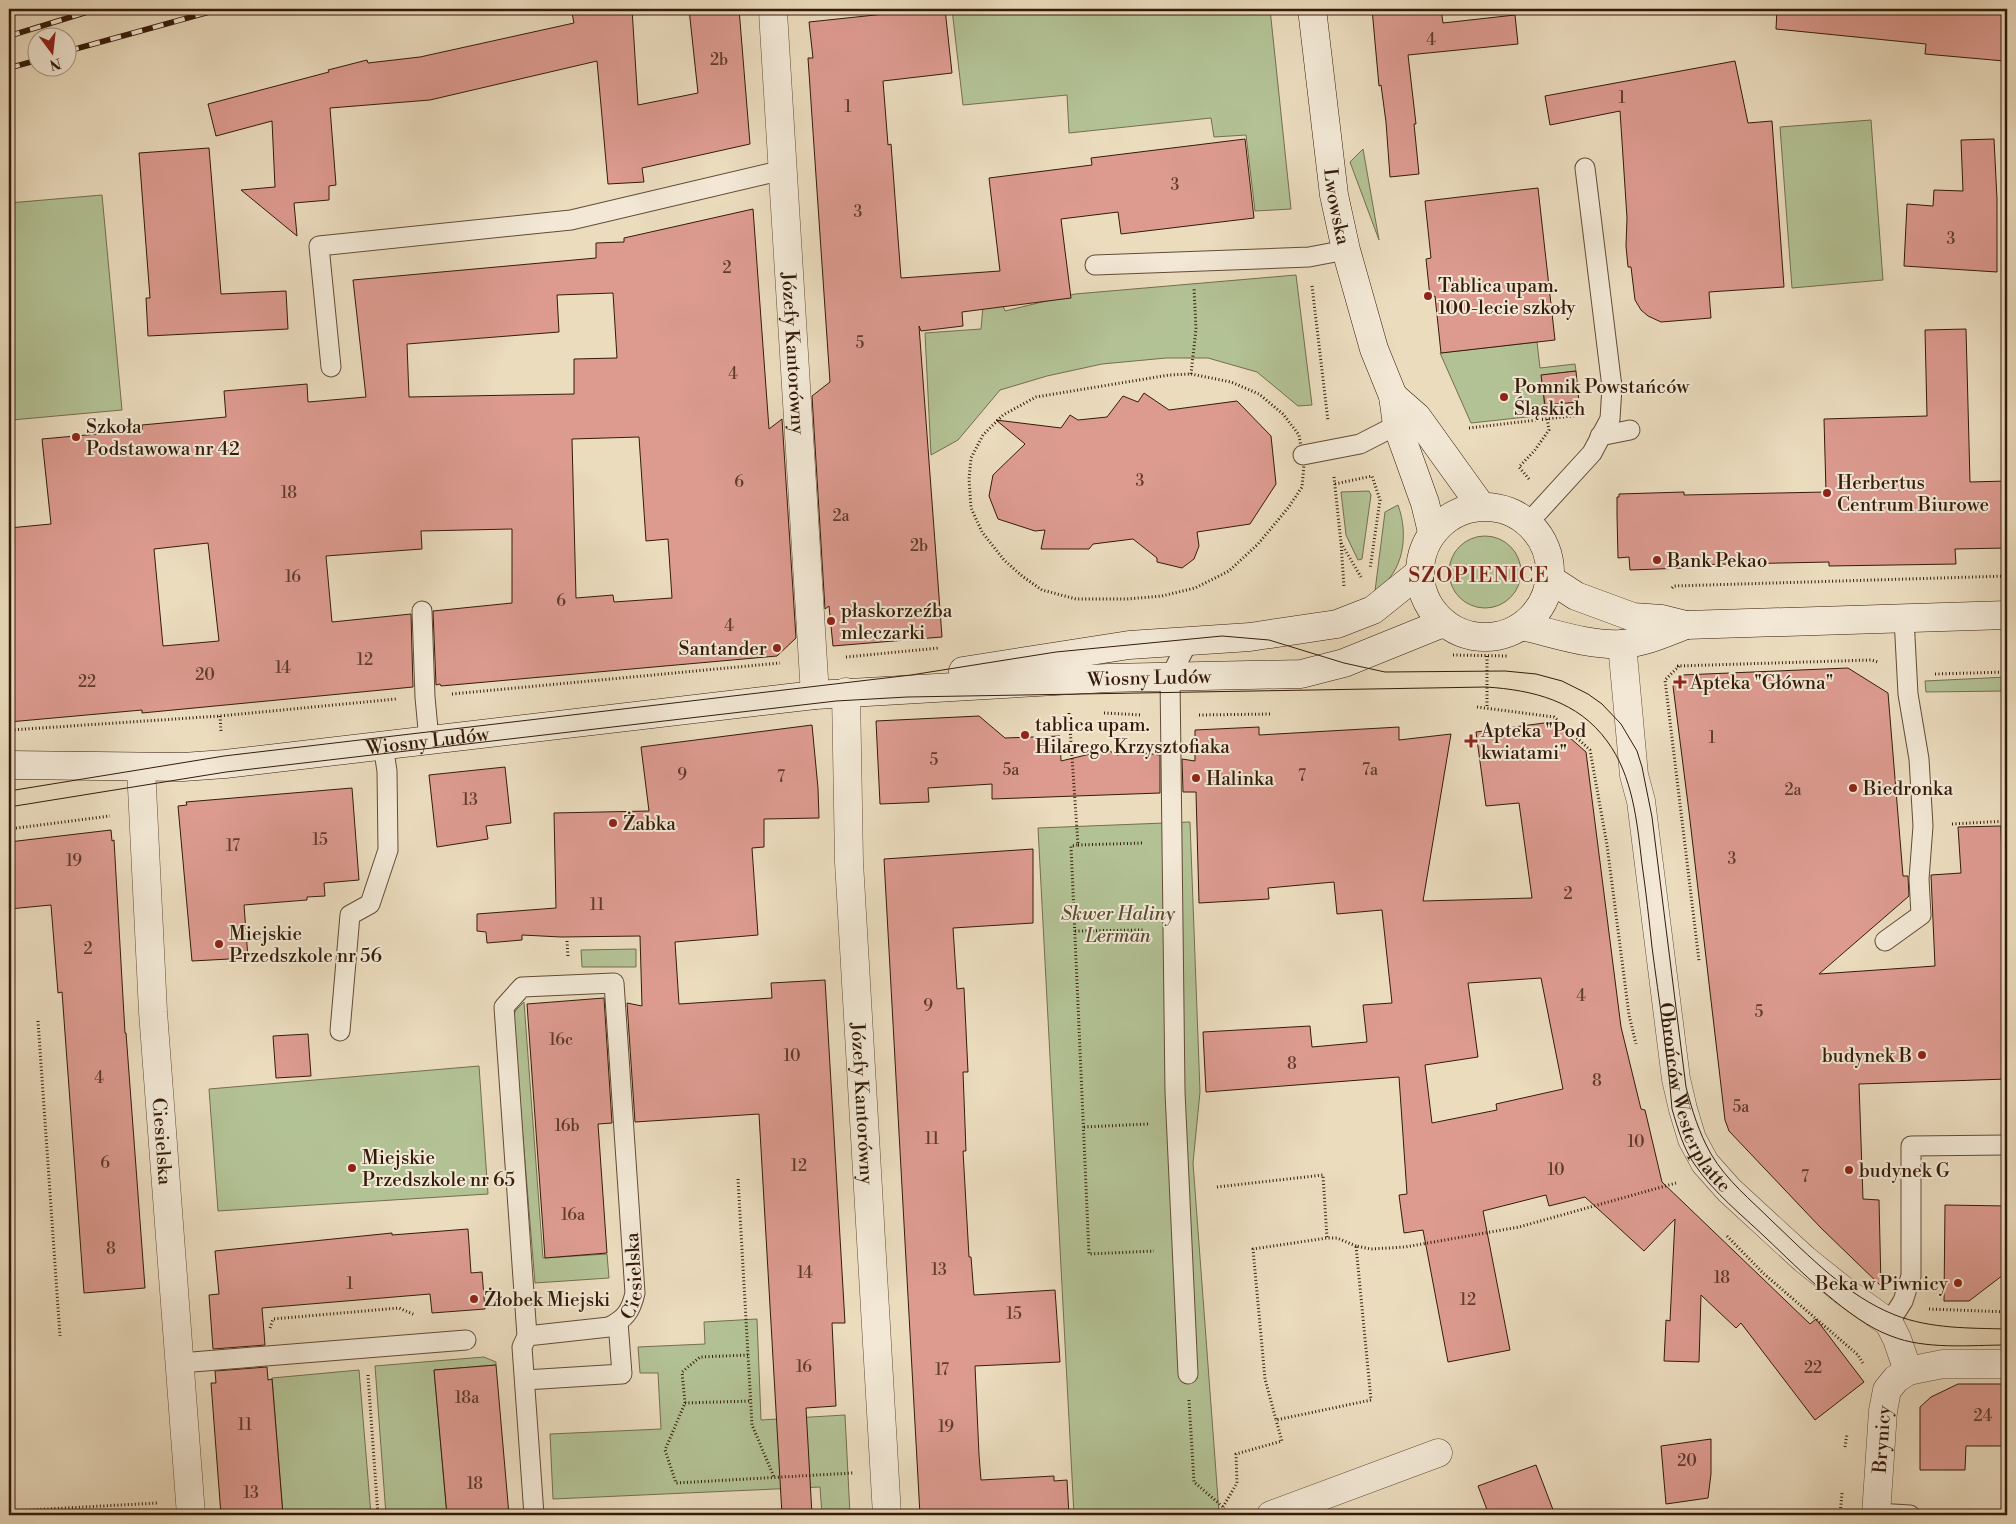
<svg xmlns="http://www.w3.org/2000/svg" width="2016" height="1524" font-family="'Libre Bodoni',serif">
<rect width="100%" height="100%" fill="#ebdcbe"/>
<filter id="stains"><feTurbulence type="fractalNoise" baseFrequency=".004" numOctaves="4"/><feColorMatrix values="0 0 0 0 .2 0 0 0 0 .09 0 0 0 0 .02 0 0 0 .5 -.17"/></filter>
<radialGradient id="worn" r=".72"><stop offset=".6" stop-color="#630" stop-opacity="0"/><stop offset="1" stop-color="#630" stop-opacity=".3"/></radialGradient>
<path fill="#b3c295" stroke="#746e4f" d="M952,9h318l21,200 -36,2 -9,-76 -32,2 -3,-19 -142,15 -2,-38 -104,10z
M1871,120l12,160 -91,8 -12,-161z
M1363,149l16,91 -29,-78z
M102,195l20,215 -110,10 -3,-30v-187z
M1296,275l16,130 -14,1 -41,-34 -49,-14h-42l-64,6 -55,12 -47,14 -42,50 -27,15 -6,-122 56,-4 3,-34 14,-2 7,18 70,-17z
M1537,342l3,26 35,-4 1,7 -34,4 3,40 -74,8 -31,-70z
M1369,491l2,4 -9,64 -4,1 -12,-25 -5,-43z
M1398,505c11,30 6,68 -23,86l10,-79z
M1449 572a36 36 0 1 1 72 0a36 36 0 1 1-72 0Z
M2007,677v14l-81,1 -1,-11z
M1190,822l10,270 -7,71 26,350 -8,2h-137l-36,-687z
M636,949v18h-54l-1,-17z
M524,1002l19,256 64,-4 2,24 -74,5 -22,-266 3,-7z
M479,1066l9,128 -270,17 -9,-122z
M757,1319l4,101 84,-5 5,100h-28l-2,-28 -267,12 -3,-65 111,-5 -3,-56h-18l-2,-26 67,-3 -1,-22z
M484,1357l12,5v3l-62,5 13,145h-61l-11,-149z
M359,1370l12,145h-88l-11,-137z"/>
<path fill="#dd9b90" stroke="#341b09" fill-rule="evenodd" d="M591,9h41l6,96 60,-12 -9,-84h50l11,135 -108,24 2,14 -36,2 -11,-123 -167,39 -100,8 6,77 -7,1v14l-35,3 3,33 -56,-46 34,-3 -3,-66 -56,15 -8,-32 121,-32 -1,-2 39,-10 1,3 52,-6 154,-34 -2,-10z
M913,9h32l7,64 -69,8 5,64 3,-1 10,134 99,-7 -11,-93 103,-13 -1,-7 154,-19 9,79 -133,16 -3,-22 -57,7 10,79 -109,14 1,14 -42,5 -2,-5 23,311 -109,9 -4,-40 -4,3 -13,-213 18,-14 -22,-324h5l-4,-36 104,-11z
M1372,9h69l2,14 72,-8 3,29 -110,11 8,69h-2l5,50 -29,3 -4,-55 -5,-37 -2,1z
M1777,9h230v43l-3,-1v10l-79,-7 1,-10 -150,-15z
M1735,61l13,62 24,-2 12,166 -75,5 2,26 -50,4 -13,-6 -7,-6 -6,-10 -4,-33h-3l-2,-21 1,-28 -7,-107 -70,14 -5,-29z
M1994,139l3,60v73l-93,-6 3,-62 26,2 1,-16 29,1 -2,-51z
M209,148l12,146 65,-3 2,38 -140,7 -2,-38h4l-11,-145z
M1538,188l17,152 -114,13 -6,-57 -5,1 -4,-38 5,-1 -6,-57z
M753,209l16,220 13,-10 14,219 -19,18 -336,30 -1,-2 -4,1 -3,-74 79,-8v-74l-91,2 1,18 -96,7 6,66 79,-8 2,73 -271,26v-3l-133,12v-194l42,-4 -9,-85 100,-9v-5l84,-8 -2,-26 83,-7 1,18 58,-5 -13,-117 243,-22v-15l28,-1v-4zM613,293l4,65 -43,1v35l-165,3 -2,-53 152,-12 -2,-37zM639,437l7,104 22,-2 4,59 -58,4 -1,-7 -37,3 -4,-159zM208,543l11,98 -56,5 -9,-97z
M1966,329l4,153 37,-1v67l-52,1 1,15 -127,2v-4l-144,3v3l-55,2 -1,-13 -11,1 -1,-43v-18h2v-3l65,-2v3l142,-3 -2,-73 103,-3 -2,-86z
M1576,371l3,31 -34,3 -4,-30z
M1144,393l25,17 68,-9 34,35 5,48 -26,40 -53,8 2,14 -5,13 -12,9 -25,-6v-4l-24,-19 -40,5 -4,5h-48l4,-19 -10,1 -37,-12 -9,-23 4,-21 32,-31 -29,-24 65,8 9,-13 8,5 29,-3 16,-21 15,6z
M1848,668l40,25 15,183h5l1,20 -90,78 116,-8 -4,-91 30,-2 -3,-46 43,-1 2,73 4,1v179l-148,5 4,115 16,1 2,86 -60,-58 -92,-97 -4,-11 -36,-308 -16,-126 9,-11z
M979,716l26,22 55,-2 1,25 46,-11 11,5 10,-4 32,4v38l-168,6v-15l-64,4 1,14 -49,2 -4,-83z
M1552,722l34,30 35,275 20,82 4,1 17,72 148,142 6,-5 48,63 -49,38 -74,-97 -5,5 -35,-33 -2,67 -35,-1 2,-41 4,1 5,-102 -31,32 -59,-54 -36,9 -3,-11 -63,16 27,139 -62,12 -25,-132 -19,3 -5,-38 8,-1 -8,-117 -193,15 -3,-60 107,-6 2,21 55,-5 -4,-37 29,-2 -10,-93 -45,4 -3,-32 -66,6 1,11 -70,4 -3,-111h-13l-1,-33 13,2v-31l64,-3v8l140,-8v13l52,-6 -28,167 109,-3 -13,-95 -33,3 -10,-74zM1541,978l22,111 -67,15 1,6 -65,13 -7,-58 53,-8 -10,-74z
M812,725l6,63 1,30 -55,1v28l-12,1 6,87 -83,7 4,62 93,-6 -1,-15 54,-3 20,343h-13l4,83 -30,2 6,107h-30l-23,-401 -124,8 -8,-119 15,3 -2,-70 -79,1 -39,-2v5l-35,3 -1,-11 -9,-1v-17l79,-6 -2,-95 95,-2 -8,-64z
M505,767l6,56 -25,3 2,13 -51,8 -8,-72z
M352,788l7,92 -35,3 1,13 -18,1v3l-63,5 4,53 -56,3 -14,-155 9,-1 -1,-3z
M111,830l1,11 2,-1 11,193h1l19,255 -61,5 -22,-301 -4,1 -7,-88 -42,4v-67z
M1033,849v74l-80,5 4,61 7,-1 4,84h-5l3,79h-3l6,106h2l3,38 81,-5 5,72 -85,4 4,89 2,25 73,-4v5l13,-1 2,35h-149l-36,-656z
M604,998l8,125 -14,1 9,129 -62,5 -18,-254z
M308,1034l3,42 -35,2 -3,-42z
M1945,1205l62,1v66l-38,29h-25z
M468,1229l3,44 11,-1 3,37 -53,4 -2,-19 -168,14 3,37 -52,4 -4,-54 10,-1 -4,-43 177,-18v2z
M496,1365l13,150h-62l-13,-145z
M267,1367l1,13 4,-1 11,136h-62l-10,-132h5l-1,-12z
M1958,1384h49v62h-41l-1,24h-45v-63l11,-10z
M1711,1439v35l-3,24 -42,6 -5,-58z
M1536,1465l19,50h-66l-11,-29z"/>
<g fill="none" stroke-linecap="round" stroke-linejoin="round">
<defs>
<g id="lane">
<path d="M1095,265l214,-8 37,-7"/>
<path d="M331,367l-12,-121 252,-26 212,-50"/>
<path d="M1600,436l30,-6"/>
<path d="M1303,455l57,-11 37,-19"/>
<path d="M1528,523l64,-70 18,-34 2,-32 -27,-219"/>
<path d="M422,611l3,86 4,43"/>
<path d="M1885,941l36,-26 -2,-36 4,-53 -4,-67 -11,-65 -4,-76"/>
<path d="M340,1031l10,-116 20,-11 18,-54 -1,-79 -4,-26"/>
<path d="M1889,1323l14,-22 8,-25v-130l96,-1"/>
<path id="s1" d="M527,1336l82,-9c16,-8 22,-16 26,-34l-21,-310 -92,4 -18,20 23,329 -5,11 12,168"/>
<path d="M180,1363l286,-23"/>
<path d="M1188,1374l-13,-282 -5,-415 19,-37"/>
<path d="M525,1380l97,-6 -4,-52"/>
<path d="M1876,1513l34,2"/>
</g>
<g id="street">
<path id="s2" d="M773,12l42,683"/>
<path id="s3" d="M1622,644l12,131 7,26 35,278 7,30 9,30 13,24 24,27 75,69 40,32 45,32 8,16 11,32"/>
<path id="s4" d="M846,692l3,170 38,653"/>
<path id="s5" d="M141,767l12,245 38,503"/>
<path d="M1271,1515l167,-62"/>
<path id="s6" d="M1876,1515l7,-104 4,-21 9,-11 12,-8 35,-7h64"/>
</g>
<g id="secondary">
<path id="s7" d="M1312,9l22,186 12,55 28,99 19,47 4,29 28,78 7,29"/>
<path d="M1393,396l24,21 64,89"/>
<circle cx="1485" cy="572" r="65"/>
<path d="M1550,579l26,17 57,21 29,2 24,6 321,-10"/>
<path d="M1522,626c31,7 68,20 100,18 22,-1 43,-11 64,-19"/>
<path d="M963,671l166,-26 121,-8 87,-13 36,-14 46,-37"/>
<path id="s8" d="M9,765l174,2 42,-3 590,-69 293,-17 193,-4 43,-11 99,-40"/>
</g>
</defs>
<use href="#lane" stroke="#624b36" stroke-width="21"/>
<use href="#street" stroke="#624b36" stroke-width="29"/>
<use href="#secondary" stroke="#341b09" stroke-width="29"/>
<path stroke="#341b09" stroke-width="3" stroke-dasharray="1 2.5" stroke-linecap="butt" d="M1312,286l16,135
M1191,374l40,8 28,12 24,20 16,21 5,30 -2,22 -14,21 -30,36 -29,27 -34,17 -33,8 -35,3h-51l-34,-9 -20,-14 -18,-16 -22,-28 -11,-24 -2,-29 2,-21 12,-23 20,-20 33,-18 133,-22z
M1191,374l5,-45 -2,-41
M1469,428l111,-13
M1334,477l7,66 20,34
M1529,479l-10,-12 16,-17 14,-20 -2,-12
M1335,484l37,-8 8,24 -10,69
M1341,543l3,44
M1672,588l2,-2 333,-10
M1453,655l54,1
M1487,656v52
M846,657l93,-9
M1677,666l194,-6 7,2
M1679,666l-14,14 34,281
M1935,674l72,-2
M452,694l328,-31
M1477,707l77,10 36,33 17,95 22,170 7,29
M1069,713l9,132 -7,1 18,408 65,-3
M1104,713l38,2
M1199,715l73,-1
M220,716l1,15
M11,730l209,-14 176,-17
M1952,824l55,-3v4
M9,829l101,-13
M1078,845l66,-2
M1075,931l69,-1
M567,941l1,16
M38,1021l22,315
M1084,1127l64,-3
M738,1179l14,246 22,52
M1217,1187l106,-12 4,63
M1727,1236l36,37 95,82 6,10
M1356,1246l-19,-8h-10l-74,11 12,130 11,41 95,-20 -15,-154 15,3 34,-2 114,-20 157,-44
M1929,1309l78,3
M270,1328l3,-9 126,-11 16,7
M748,1355l-48,2 -18,15 3,31 -20,47 11,33 177,-10
M368,1375l10,140
M1189,1400l5,82 29,25 3,8
M685,1403l66,-2
M1845,1447l2,-13
M1223,1507l14,-24 -1,-29 46,-13 -6,-21
M9,1511l149,-8
M1840,1515l2,-22"/>
<use href="#lane" stroke="#f2e8d5" stroke-width="19"/>
<use href="#street" stroke="#f2e8d5" stroke-width="28"/>
<use href="#secondary" stroke="#f2e8d5" stroke-width="28"/>
<path stroke="#341b09" stroke-width="1" d="M9,791l215,-35 687,-81 145,-23 166,-16 47,4 75,23 41,9 120,-1 31,3 26,7 26,13 14,10 19,20 16,27 5,16 10,50 34,270c6,23 13,46 25,67 16,27 40,46 61,67 37,35 75,75 123,94 36,14 75,13 112,14
M9,807l217,-35 610,-71 71,-4 579,-10c47,3 92,14 121,54 26,35 30,81 35,123 4,28 7,55 10,83 7,54 16,108 20,162 6,20 11,39 23,56 19,28 47,50 71,73 33,31 83,83 125,98 35,14 79,9 116,9"/>
<defs>
<path id="rail" d="M9,36l88,-27
M68,51l152,-42
M9,68l29,-8"/>
</defs>
<use href="#rail" stroke="#341b09" stroke-width="5.5"/>
<use href="#rail" stroke="#f2e8d5" stroke-width="4" stroke-dasharray="11" stroke-linecap="butt"/>
</g>
<g fill="#8f2418" stroke="#f2e8d5" stroke-width="2">
<circle cx="1428" cy="296" r="5"/>
<circle cx="1504" cy="397" r="5"/>
<circle cx="76" cy="437" r="5"/>
<circle cx="1827" cy="493" r="5"/>
<circle cx="1657" cy="560" r="5"/>
<circle cx="831" cy="621" r="5"/>
<circle cx="777" cy="648" r="5"/>
<path d="M1677.5 674.5h5v5h5v5h-5v5h-5v-5h-5v-5h5z"/>
<circle cx="1025" cy="735" r="5"/>
<path d="M1468.5 733.5h5v5h5v5h-5v5h-5v-5h-5v-5h5z"/>
<circle cx="1196" cy="778" r="5"/>
<circle cx="1853" cy="788" r="5"/>
<circle cx="613" cy="823" r="5"/>
<circle cx="219" cy="944" r="5"/>
<circle cx="1922" cy="1055" r="5"/>
<circle cx="352" cy="1168" r="5"/>
<circle cx="1849" cy="1170" r="5"/>
<circle cx="1958" cy="1283" r="5"/>
<circle cx="474" cy="1299" r="5"/>
</g>
<g text-anchor="middle" stroke-width="4" stroke-linejoin="round" paint-order="stroke">
<g font-size="16" fill="#5e3b2b">
<text x="1431" y="45">4</text>
<text x="719" y="65">2b</text>
<text x="1622" y="103">1</text>
<text x="848" y="112">1</text>
<text x="1175" y="190">3</text>
<text x="858" y="217">3</text>
<text x="1951" y="244">3</text>
<text x="727" y="273">2</text>
<text x="860" y="348">5</text>
<text x="733" y="379">4</text>
<text x="1140" y="486">3</text>
<text x="739" y="487">6</text>
<text x="289" y="498">18</text>
<text x="841" y="521">2a</text>
<text x="919" y="551">2b</text>
<text x="293" y="582">16</text>
<text x="561" y="606">6</text>
<text x="729" y="631">4</text>
<text x="365" y="665">12</text>
<text x="283" y="673">14</text>
<text x="205" y="680">20</text>
<text x="87" y="687">22</text>
<text x="1712" y="743">1</text>
<text x="934" y="765">5</text>
<text x="1011" y="775">5a</text>
<text x="1370" y="775">7a</text>
<text x="682" y="780">9</text>
<text x="1302" y="781">7</text>
<text x="781" y="782">7</text>
<text x="1793" y="795">2a</text>
<text x="470" y="805">13</text>
<text x="320" y="845">15</text>
<text x="233" y="851">17</text>
<text x="1732" y="864">3</text>
<text x="74" y="866">19</text>
<text x="1568" y="899">2</text>
<text x="597" y="910">11</text>
<text x="88" y="954">2</text>
<text x="1581" y="1001">4</text>
<text x="928" y="1011">9</text>
<text x="1759" y="1017">5</text>
<text x="561" y="1045">16c</text>
<text x="792" y="1061">10</text>
<text x="1292" y="1069">8</text>
<text x="99" y="1083">4</text>
<text x="1597" y="1086">8</text>
<text x="1741" y="1112">5a</text>
<text x="567" y="1131">16b</text>
<text x="932" y="1144">11</text>
<text x="1636" y="1147">10</text>
<text x="105" y="1168">6</text>
<text x="799" y="1171">12</text>
<text x="1556" y="1175">10</text>
<text x="1805" y="1182">7</text>
<text x="573" y="1220">16a</text>
<text x="111" y="1254">8</text>
<text x="939" y="1275">13</text>
<text x="805" y="1278">14</text>
<text x="1722" y="1283">18</text>
<text x="350" y="1289">1</text>
<text x="1468" y="1305">12</text>
<text x="1014" y="1319">15</text>
<text x="804" y="1372">16</text>
<text x="1813" y="1373">22</text>
<text x="942" y="1375">17</text>
<text x="467" y="1403">18a</text>
<text x="1983" y="1421">24</text>
<text x="245" y="1430">11</text>
<text x="946" y="1432">19</text>
<text x="1687" y="1466">20</text>
<text x="475" y="1489">18</text>
<text x="251" y="1498">13</text>
</g>
<g font-size="19" fill="#341b09" stroke="#f2e8d5">
<text dy="7" stroke="none"><textPath href="#s7" startOffset="199">Lwowska</textPath></text>
<text dy="7" stroke="none"><textPath href="#s2" startOffset="342">Józefy Kantorówny</textPath></text>
<text dy="7" stroke="none"><textPath href="#s8" startOffset="1145">Wiosny Ludów</textPath></text>
<text dy="7" stroke="none"><textPath href="#s8" startOffset="420">Wiosny Ludów</textPath></text>
<text dy="7" stroke="none"><textPath href="#s3" startOffset="462">Obrońców Westerplatte</textPath></text>
<text dy="7" stroke="none"><textPath href="#s4" startOffset="412">Józefy Kantorówny</textPath></text>
<text dy="7" stroke="none"><textPath href="#s5" startOffset="375">Ciesielska</textPath></text>
<text dy="7" stroke="none"><textPath href="#s1" startOffset="144">Ciesielska</textPath></text>
<text dy="7" stroke="none"><textPath href="#s6" startOffset="76">Brynicy</textPath></text>
</g>
<g font-size="19" fill="#341b09" stroke="#f2e8d5" text-anchor="start">
<text x="1438" y="292">Tablica upam.<tspan x="1438" dy="22">100-lecie szkoły</tspan></text>
<text x="1514" y="393">Pomnik Powstańców<tspan x="1514" dy="22">Śląskich</tspan></text>
<text x="86" y="433">Szkoła<tspan x="86" dy="22">Podstawowa nr 42</tspan></text>
<text x="1837" y="489">Herbertus<tspan x="1837" dy="22">Centrum Biurowe</tspan></text>
<text x="1667" y="567">Bank Pekao</text>
<text x="841" y="617">płaskorzeźba<tspan x="841" dy="22">mleczarki</tspan></text>
<text x="767" y="655" text-anchor="end">Santander</text>
<text x="1690" y="689">Apteka "Główna"</text>
<text x="1035" y="731">tablica upam.<tspan x="1035" dy="22">Hilarego Krzysztofiaka</tspan></text>
<text x="1481" y="737">Apteka "Pod<tspan x="1481" dy="22">kwiatami"</tspan></text>
<text x="1206" y="785">Halinka</text>
<text x="1863" y="795">Biedronka</text>
<text x="623" y="830">Żabka</text>
<text x="229" y="940">Miejskie<tspan x="229" dy="22">Przedszkole nr 56</tspan></text>
<text x="1912" y="1062" text-anchor="end">budynek B</text>
<text x="362" y="1164">Miejskie<tspan x="362" dy="22">Przedszkole nr 65</tspan></text>
<text x="1859" y="1177">budynek G</text>
<text x="1948" y="1290" text-anchor="end">Beka w Piwnicy</text>
<text x="484" y="1306">Żłobek Miejski</text>
</g>
<g font-size="19" font-style="italic" fill="#5a4d33" stroke="#f2e8d5">
<text x="1118" y="920">Skwer Haliny<tspan x="1118" dy="22">Lerman</tspan></text>
</g>
<g font-size="21" letter-spacing="1" fill="#7a1f14" stroke="#f2e8d5">
<text x="1479" y="582">SZOPIENICE</text>
</g>
</g>
<rect width="2016" height="1524" fill="none" stroke="#ebdcbe" stroke-width="30"/>
<rect x="10" y="10" width="1996" height="1504" fill="none" stroke="#341b09" stroke-width="2.5"/>
<rect x="15" y="15" width="1986" height="1494" fill="none" stroke="#341b09"/>
<g transform="translate(52 52) rotate(165)"><circle r="24" fill="#f2e8d5" stroke="#a69683"/>
<path d="M0-4L9 19L0 12L-9 19Z" fill="#8f2418"/>
<text y="-8" font-size="14" font-weight="bold" text-anchor="middle" fill="#341b09">N</text>
</g>
<rect width="100%" height="100%" filter="url(#stains)"/>
<rect width="100%" height="100%" fill="url(#worn)"/>
</svg>
